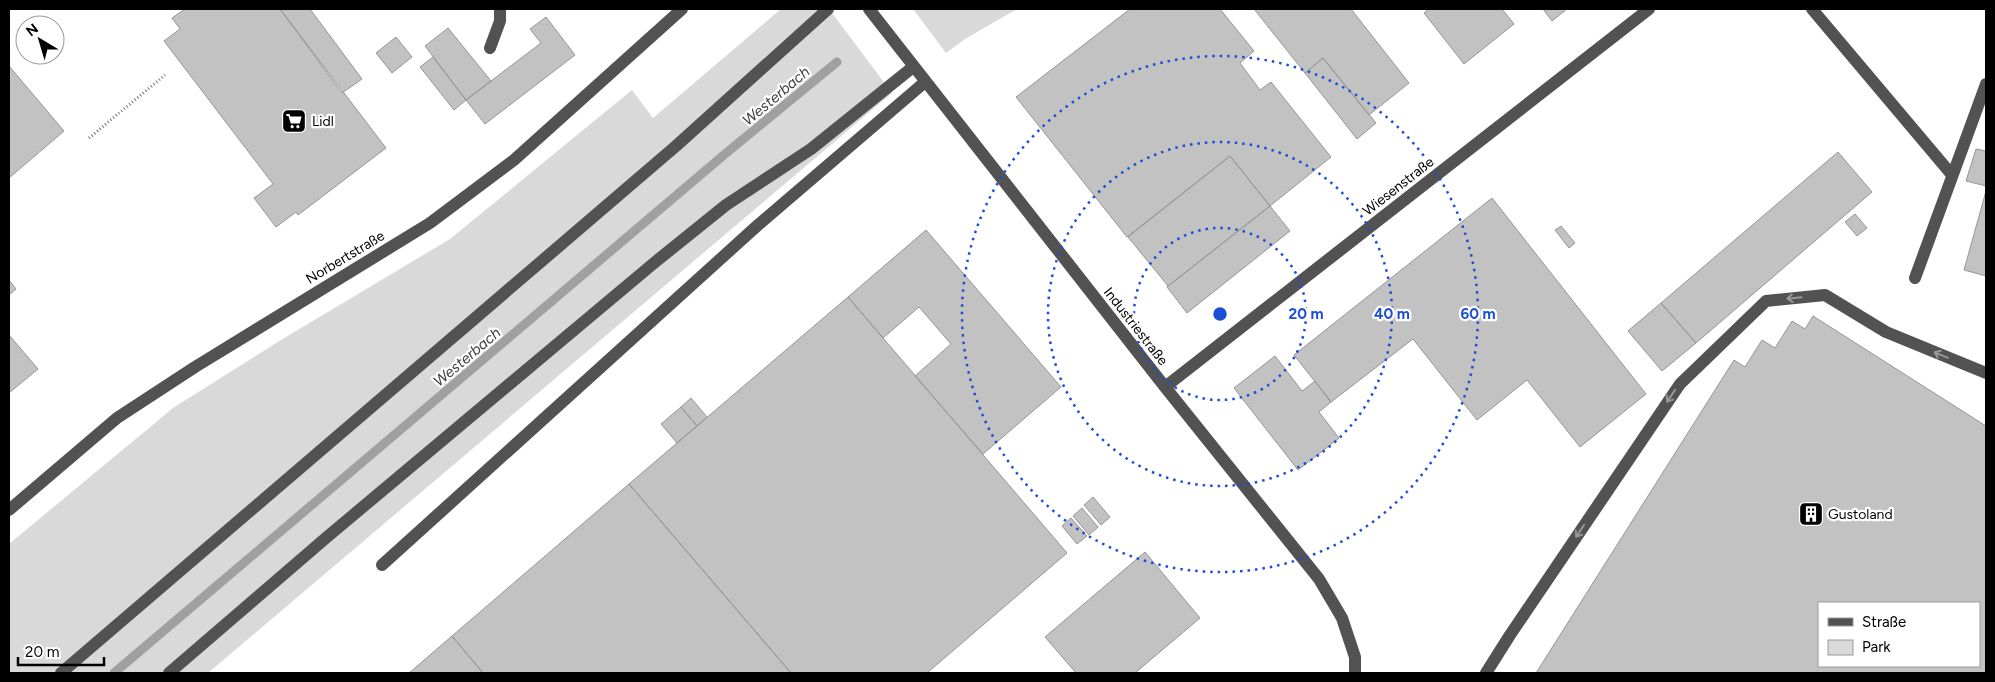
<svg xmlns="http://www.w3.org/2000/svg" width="1995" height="682" font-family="Figtree,sans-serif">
<rect width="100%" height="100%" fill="#fff"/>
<path fill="#d9d9d9" d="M781,9h48l63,84 -684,580h-199v-129l164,-136 108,-68 169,-101 182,-149 21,28z
M913,9h104l-52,30 -19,14z"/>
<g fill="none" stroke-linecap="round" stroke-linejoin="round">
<path stroke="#a0a0a0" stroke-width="9" d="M114,673l611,-519 112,-92"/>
</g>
<path fill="#c2c2c2" stroke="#969696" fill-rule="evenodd" d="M185,9h95l106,139 -88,67 -2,-3 -20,15 -22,-29 19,-14 -109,-143 16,-12 -8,-11z
M280,9h30l52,70 -20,14z
M1130,9h90l34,42 -14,12 20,27 11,-8 60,75 -61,49 -40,-50 -103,81 -111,-140z
M1254,9h97l58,74 -40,32 -46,-57 -18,15z
M1429,9h73l12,15 -50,40 -40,-51z
M1543,9h24l-15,12z
M546,17l29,38 -90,69 -19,-24 75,-57 -11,-14z
M448,28l43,53 -25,19 -41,-54z
M396,37l16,20 -20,16 -16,-20z
M433,57l33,43 -12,10 -34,-43z
M1323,58l53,65 -19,16 -52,-66z
M9,66l55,65 -55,47z
M1976,149l10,2v35l-20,-5z
M1838,152l34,40 -176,151 -35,-40z
M1230,156l40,50 -102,80 -40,-49z
M1986,191v85l-22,-6z
M1492,198l154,196 -66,53 -53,-67 -50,40 -64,-81 -82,63 -37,-47z
M1270,206l20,25 -103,82 -20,-26z
M1855,214l12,14 -10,8 -12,-14z
M1561,226l14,17 -6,5 -14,-18z
M926,230l135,157 -78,67 -68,-78 36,-32 -32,-37 -36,31 -35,-41z
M9,280l7,9 -7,6z
M848,297l219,256 -140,120h-136l-162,-189z
M1661,303l35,40 -34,28 -34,-40z
M1813,316l173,110v247h-450l198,-313 11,7 17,-27 13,8 17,-27 13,8zM1819,603h160v63h-160z
M9,335l29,34 -29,24z
M1275,356l27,35 13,-10 16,21 -12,10 20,26 -41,32 -64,-82z
M691,398l16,19 -10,9 -16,-19z
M681,407l16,19 -20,17 -16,-19z
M629,484l162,189h-308l-31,-37z
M1093,497l17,20 -9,8 -17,-20z
M1082,508l16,19 -9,8 -16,-19z
M1071,518l16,18 -10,8 -15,-18z
M1145,552l55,66 -65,55h-59l-31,-36z
M452,636l31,37h-74z"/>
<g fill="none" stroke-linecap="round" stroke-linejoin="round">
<path stroke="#747474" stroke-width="3" stroke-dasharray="1 2.5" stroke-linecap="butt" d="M89,138l76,-63"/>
<path stroke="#525252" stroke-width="12" d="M869,9l296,378 154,192 23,39 13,39v16
M1812,9l140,166
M490,48l10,-27v-12
M1915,278l71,-194
M1165,387l484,-378
M9,510l108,-92 78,-51 235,-144 84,-63 168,-151
M382,565l376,-340 167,-143
M61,673l615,-527 152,-137
M169,673l158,-136 327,-274 72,-58 85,-56 102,-82
M1486,673l24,-38 170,-251 86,-83 59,-6 61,37 100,41"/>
</g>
<defs><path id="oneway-shaft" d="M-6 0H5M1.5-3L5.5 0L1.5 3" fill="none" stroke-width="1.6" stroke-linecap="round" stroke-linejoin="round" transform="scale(1.25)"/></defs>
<g stroke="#979797">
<use href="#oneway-shaft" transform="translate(1794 298) rotate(174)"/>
<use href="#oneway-shaft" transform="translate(1941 355) rotate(-157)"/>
<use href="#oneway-shaft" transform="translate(1671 396) rotate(124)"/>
<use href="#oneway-shaft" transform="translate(1580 531) rotate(124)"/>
</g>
<g fill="none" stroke="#1d4ed8" stroke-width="2.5" stroke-dasharray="2.5 5">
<circle cx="1220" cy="314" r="86"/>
<circle cx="1220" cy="314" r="172"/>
<circle cx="1220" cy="314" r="258"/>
</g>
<defs>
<symbol id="supermarket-square" viewBox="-11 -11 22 22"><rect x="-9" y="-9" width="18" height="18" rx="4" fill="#000" stroke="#fff"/><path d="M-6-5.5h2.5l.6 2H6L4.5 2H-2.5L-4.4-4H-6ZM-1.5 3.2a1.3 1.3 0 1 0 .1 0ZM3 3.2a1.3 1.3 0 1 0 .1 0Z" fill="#fff"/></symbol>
<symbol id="building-square" viewBox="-11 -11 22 22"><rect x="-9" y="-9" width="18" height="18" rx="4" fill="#000" stroke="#fff"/><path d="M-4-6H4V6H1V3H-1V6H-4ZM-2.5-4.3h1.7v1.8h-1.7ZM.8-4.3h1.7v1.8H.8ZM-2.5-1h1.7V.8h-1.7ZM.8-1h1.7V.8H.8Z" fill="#fff"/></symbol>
</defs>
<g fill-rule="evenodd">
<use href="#supermarket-square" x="280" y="107" width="28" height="28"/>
<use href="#building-square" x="1797" y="500" width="28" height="28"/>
</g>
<g text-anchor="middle" stroke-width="4.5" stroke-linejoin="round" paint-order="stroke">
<g font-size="14" fill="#000" stroke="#fff" text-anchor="start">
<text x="312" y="126">Lidl</text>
<text x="1828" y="519">Gustoland</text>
</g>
<g font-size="14" fill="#000" stroke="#fff">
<text transform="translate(1398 186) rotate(-38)" y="5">Wiesenstraße</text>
<text transform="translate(345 257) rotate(-31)" y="5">Norbertstraße</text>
<text transform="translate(1136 326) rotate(52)" y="5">Industriestraße</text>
</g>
<g font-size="15" font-style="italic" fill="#414141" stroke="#fff">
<text transform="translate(776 96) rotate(-40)" y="5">Westerbach</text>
<text transform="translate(467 357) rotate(-40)" y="5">Westerbach</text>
</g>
</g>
<circle cx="1220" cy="314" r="8" fill="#1d4ed8" stroke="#fff" stroke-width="2.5"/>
<g font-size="15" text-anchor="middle" font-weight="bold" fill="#1d4ed8" stroke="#fff" stroke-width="4.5" stroke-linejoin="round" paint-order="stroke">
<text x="1306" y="319">20 m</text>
<text x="1392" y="319">40 m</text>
<text x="1478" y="319">60 m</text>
</g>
<rect width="1995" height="682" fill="none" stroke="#000000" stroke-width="20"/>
<rect x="1818" y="602" width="162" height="65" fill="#ffffff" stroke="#999999"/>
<rect x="1828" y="618" width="25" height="8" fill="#525252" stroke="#999999"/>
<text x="1862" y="627" font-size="15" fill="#000000">Straße</text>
<rect x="1828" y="640" width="25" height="15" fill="#d9d9d9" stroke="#999999"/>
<text x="1862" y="652" font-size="15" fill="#000000">Park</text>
<g transform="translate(40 40) rotate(322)"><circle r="24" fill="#ffffff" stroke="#999999"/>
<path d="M0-4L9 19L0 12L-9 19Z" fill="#000000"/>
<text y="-8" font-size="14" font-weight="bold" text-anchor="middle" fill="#000000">N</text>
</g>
<path d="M18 657v8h86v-8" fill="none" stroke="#000000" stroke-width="2.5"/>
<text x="25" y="657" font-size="15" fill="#000000" stroke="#ffffff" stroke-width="4" paint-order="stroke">20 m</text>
</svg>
